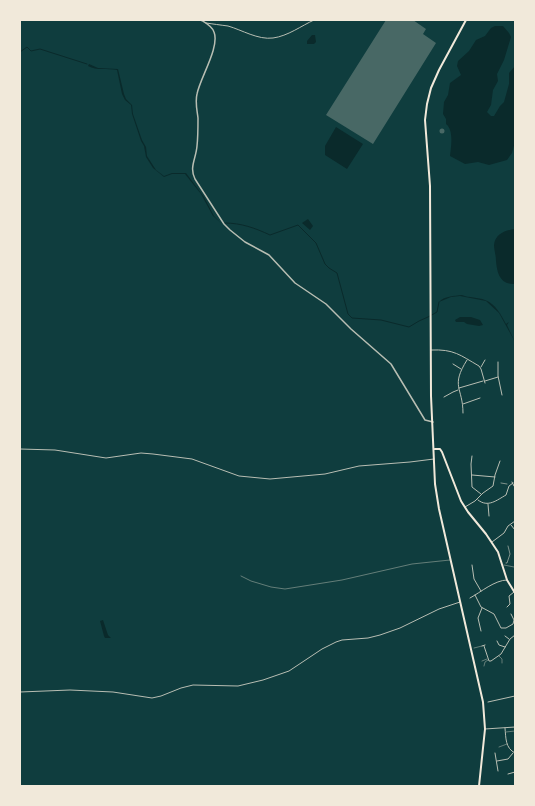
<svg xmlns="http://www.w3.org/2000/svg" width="535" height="806" font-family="'Source Sans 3',sans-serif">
<rect width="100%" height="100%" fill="#0f3d3e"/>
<path fill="#0a2a2b" d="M495,26h8l6,7 2,4 -7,23 -7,14 1,7 -5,9 -2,15 -4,7 4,4h3l6,-10 4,-4 5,-18v-11l6,-7v76l-3,11 -5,7 -18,5 -11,-3 -13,2 -15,-8c1,-9 4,-26 -4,-32v-5l-3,-5 1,-12 4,-7 2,-12 11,-8 -4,-9 1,-5 11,-10 7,-11 9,-4 6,-8z
M312,35h3l1,7 -2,2h-7v-3z
M89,64l9,4 20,1 6,25 2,5 6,6 1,9 9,26 4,7 1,9 9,14 8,6 8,-3h14l18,24 10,19 7,7 -8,-7 -12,-22 -16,-20h-13l-8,3 -11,-9 -7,-11 -2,-11 -3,-5 -9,-27 -1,-9 -6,-5 -3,-6 -5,-24c-10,-2 -20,1 -29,-4z
M336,127l27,17 -16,25 -22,-14v-9z
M308,219l5,7 -3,4 -8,-7z
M515,229v55c-15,1 -18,-11 -19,-23 0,-6 -2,-11 -2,-16 1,-11 12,-15 21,-16z
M462,295c7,3 16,2 23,5 11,4 16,15 21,24l3,-2 -2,3 8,17 -16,-29 -13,-12 -26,-5 -9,1 -12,5c5,-6 15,-6 23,-7z
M460,317h11l9,3 3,5 -4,1 -12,-2 -3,-2h-8l-1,-2z
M103,620l5,15 3,3h-6l-1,-2 -4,-15z"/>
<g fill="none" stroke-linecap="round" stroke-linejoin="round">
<path stroke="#0a2a2b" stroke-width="1" d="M20,52l7,-5 4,4 9,-2 47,15
M225,223c16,0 30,5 45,12l28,-10 18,18 9,21 4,4 8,5 11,41 4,4 29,2 28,7 10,-6 9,-4 9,-5 2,-10"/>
</g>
<path fill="#486865" d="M386,20h27l13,9 -3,5 13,9 -63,101 -47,-29z
M439.5 131a2.5 2.5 0 1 1 5 0a2.5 2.5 0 1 1-5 0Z"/>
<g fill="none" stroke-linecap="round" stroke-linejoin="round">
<path stroke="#f1e9da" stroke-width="0.5" d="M501,483l6,1
M506,563h1l3,-9 -2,-8"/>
<path stroke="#b8beb3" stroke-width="0.5" d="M504,565l10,2
M241,576l10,5 20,6 14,2 57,-9 70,-16 38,-4
M474,648l8,-2
M499,656l3,3v4
M482,661l5,-2
M484,666l1,-4 3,-2
M506,732l9,-1
M499,747l8,-3"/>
<path stroke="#b8beb3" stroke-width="1" d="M206,23c7,1 14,2 22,3 14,4 30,14 45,12 15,-2 28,-12 41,-18
M431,350c23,-1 29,5 48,16l2,3 4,14
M498,362v14l4,19
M453,364l8,5
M481,367l4,-7
M485,381l13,-4
M459,388l24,-7
M444,397l9,-5 5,-2
M463,404l17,-6
M463,413c0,-26 -13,-26 4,-53
M20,449l35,1 51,8 35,-5 12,1 39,5 47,17 31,3 55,-5 34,-8 51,-4 24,-3
M472,456l-1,8 1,23 9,7
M472,475l23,2
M512,482l2,4
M478,500c10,8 19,0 28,-5l3,-9 4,-3
M488,504l1,12
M465,507l10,-6 8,-8 10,-7 2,-11 5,-14
M511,525l4,5
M492,542l12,-9 4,-7 7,-5
M472,565l2,14 7,12
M475,595l6,12 13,7 7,14h5l7,-4 1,-4 -3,-6
M470,598c11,-6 25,-18 37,-18
M507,607l3,-3 -1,-8 5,-4
M481,631l-3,-13 4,-10
M505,636l4,3
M497,641l2,4 6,2
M482,646l3,-1
M484,646l5,15h2l10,-7 9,-15 5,-4
M20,692l50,-2 43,2 39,6 9,-2 20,-8 12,-3 45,1 25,-6 26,-9 33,-22 14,-7 6,-2 26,-2 12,-3 20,-7 39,-19 21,-7
M488,702l27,-6
M505,728c1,10 0,20 10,25
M485,729l30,-2
M495,753l3,18
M497,761l11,-2 5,-6
M508,774l7,-2"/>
<path stroke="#b8beb3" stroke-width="1.5" d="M201,20c5,3 11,6 13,12 6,15 -14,46 -17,62 -2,8 0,16 1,24 0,10 0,19 -1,28 -1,13 -8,21 -2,33l29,45 6,6 15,12 24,13 26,28 31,21 25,25 40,35 34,56 8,2"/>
<path stroke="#f1e9da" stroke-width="2" d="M466,20l-27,50 -8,18 -4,16 -2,16 5,66 1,210 4,88 4,25 44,193 2,27 -6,57
M435,449h5l2,3 19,49 7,11 18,22 12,18 9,28 8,13"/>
</g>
<rect width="535" height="806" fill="none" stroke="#f1e9da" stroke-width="42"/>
</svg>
